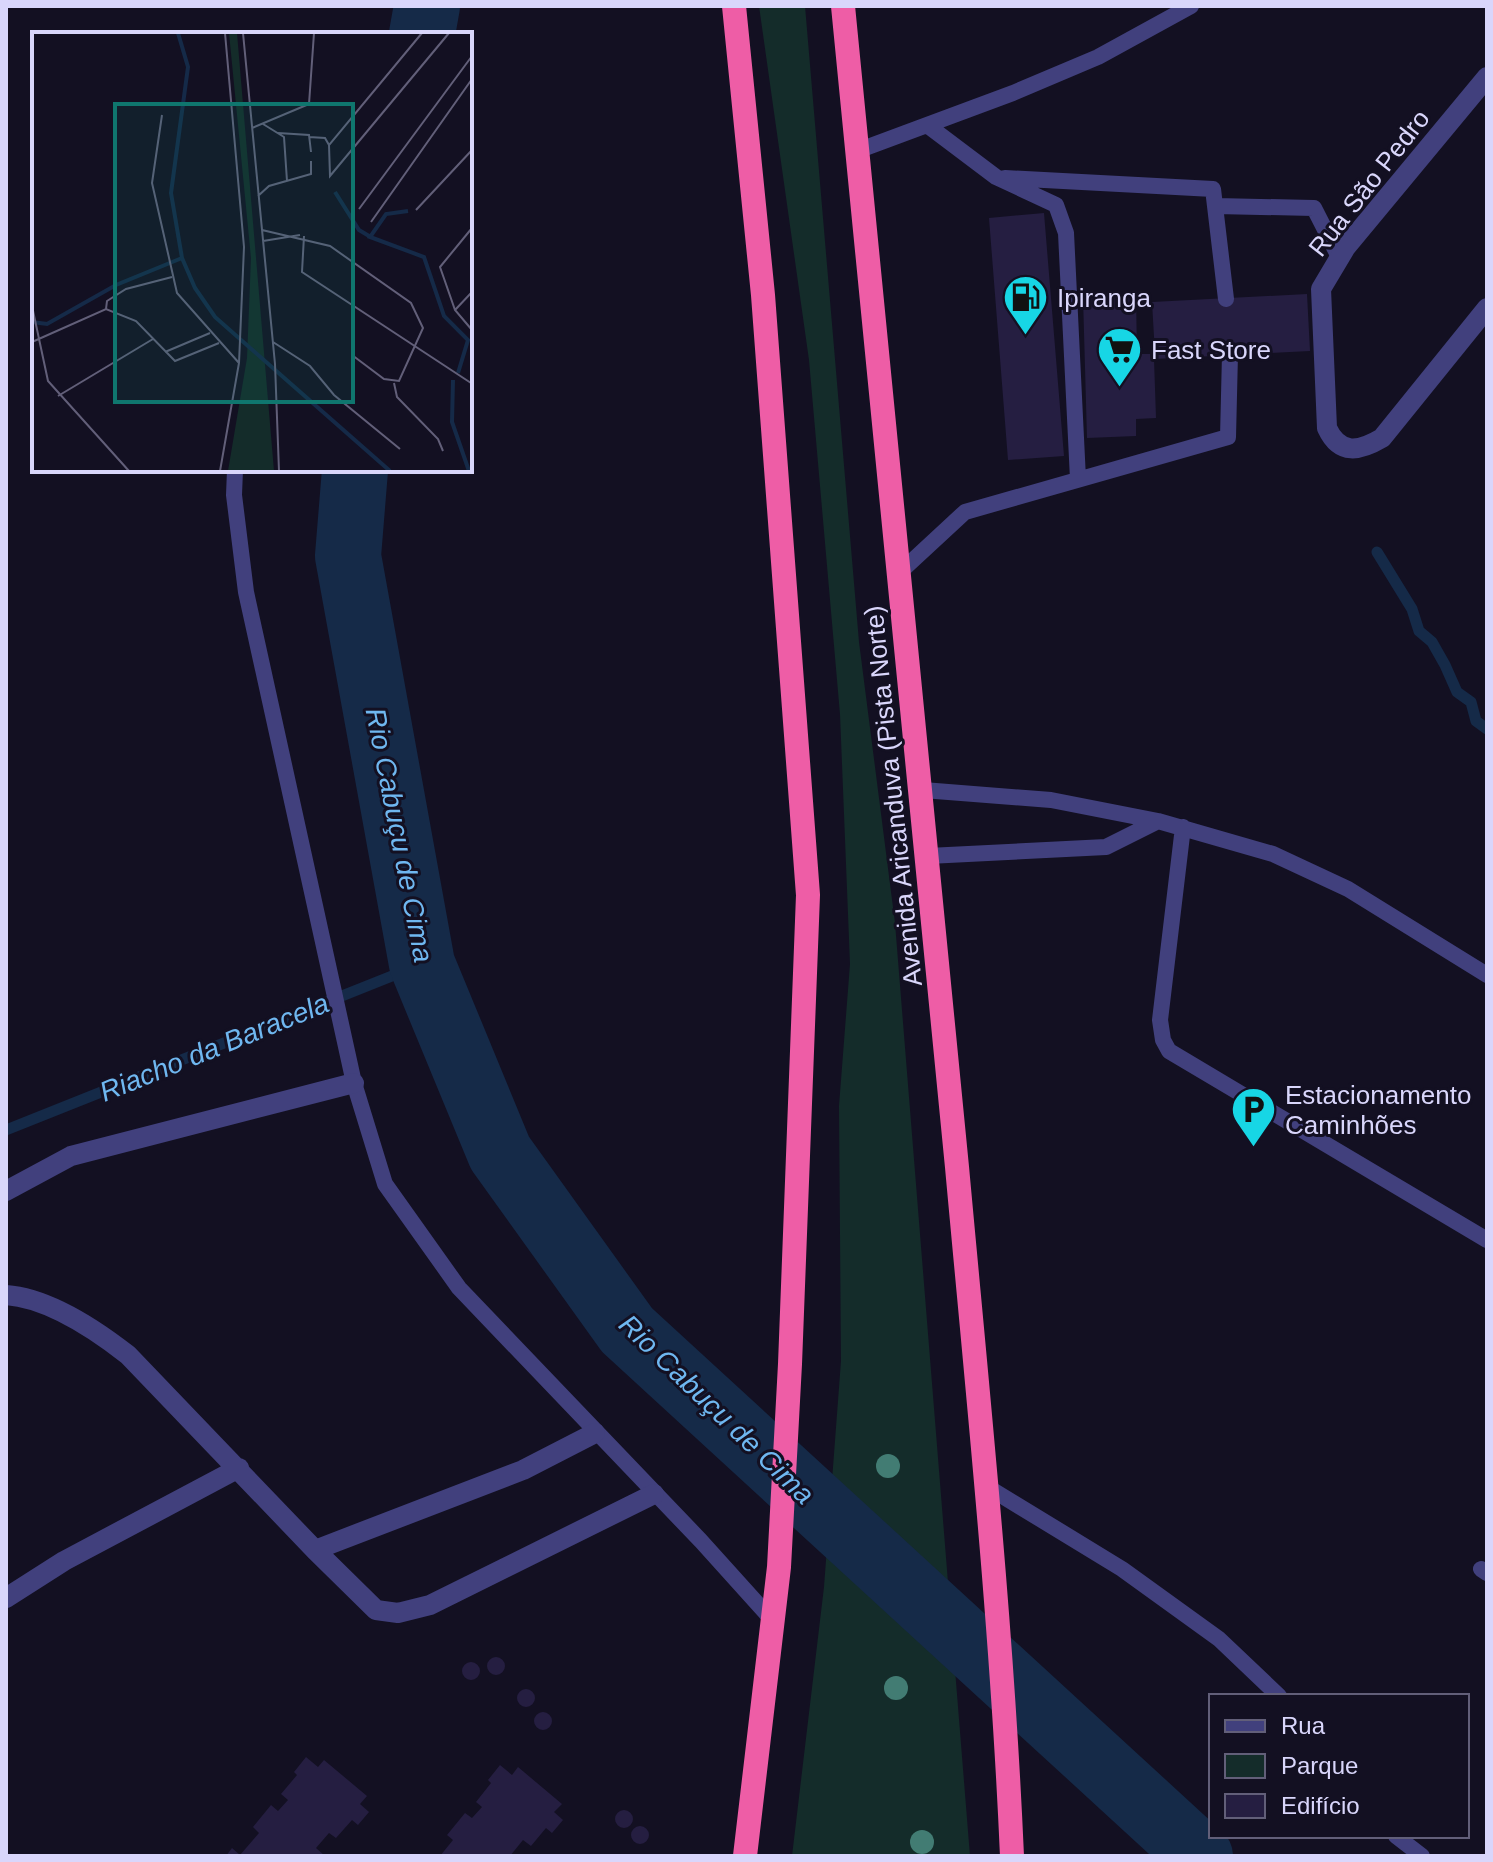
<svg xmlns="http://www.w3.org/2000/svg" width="1493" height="1862" font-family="Arial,sans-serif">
<rect width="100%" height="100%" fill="#131022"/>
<path fill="#142c2a" d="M759,6h46l54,636 36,281 75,933h-178l32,-269 17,-226 -2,-255 11,-142 -10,-250 -31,-354z"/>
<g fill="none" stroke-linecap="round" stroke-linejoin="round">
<path stroke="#152a48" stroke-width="11" d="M1377,552l35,57 7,22 13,11 13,23 12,27 14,10 5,19 11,8
M6,1130l416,-166"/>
<path stroke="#152a48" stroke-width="66" d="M422,34l5,-28
M355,470l-7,86 74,408 78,189 127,177 573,526"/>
</g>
<path fill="#251e41" d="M1044,213l20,243 -56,4 -19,-242z
M1307,294l3,57 -156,8 2,59 -20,1v17l-49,2 -4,-141 53,-1 1,58h18l-3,-52z
M487 1666a9 9 0 1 1 18 0a9 9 0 1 1-18 0Z
M462 1671a9 9 0 1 1 18 0a9 9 0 1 1-18 0Z
M517 1698a9 9 0 1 1 18 0a9 9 0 1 1-18 0Z
M534 1721a9 9 0 1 1 18 0a9 9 0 1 1-18 0Z
M306,1757l12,10 6,-7 43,36 -7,8 9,8 -11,13 -6,-5 -16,18 -7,-5 -13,15 9,8h-99l6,-8 8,7 19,-22 -6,-6 18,-22 7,6 10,-11 -7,-6 16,-19 -3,-3z
M500,1765l12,10 6,-8 44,37 -8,8 9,8 -11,13 -6,-5 -15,18 -8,-6 -13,16h-70l13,-16 -6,-5 18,-22 7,5 10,-11 -6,-5 15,-19 -3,-3z
M615 1819a9 9 0 1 1 18 0a9 9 0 1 1-18 0Z
M631 1835a9 9 0 1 1 18 0a9 9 0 1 1-18 0Z"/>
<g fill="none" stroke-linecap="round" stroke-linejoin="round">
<path stroke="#41407d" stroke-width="16" d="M927,125l69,52 60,28 10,28 12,246
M857,151l156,-58 85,-36 93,-51
M1005,178l208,11 13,110
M1216,206l98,2 25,49
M235,470l-1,25 12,97 108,491 31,101 74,104 242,253 73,81
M898,574l67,-62 263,-75 2,-83
M923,790l128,10 107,21 115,33 75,35 139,86
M1183,827l-23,193 3,20 6,11 318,189
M928,856l178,-9 52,-26
M986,1486l136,83 97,70 60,57
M1481,1569l6,4
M1396,1836l26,20"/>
<path stroke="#41407d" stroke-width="20" d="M1487,77l-141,170 -25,42 6,139c13,28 33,23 55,10l105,-130
M6,1191l65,-35 283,-73
M6,1295c42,3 90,35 122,60l187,195 61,60 22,3 32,-8 224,-111
M315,1550l208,-80 72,-37
M6,1598l58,-37 175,-93"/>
<path stroke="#ee5da6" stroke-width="24" d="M734,6l29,289 45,600 -18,469 -11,203 -34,289
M843,6c39,387 78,774 114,1161 21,230 45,459 55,689"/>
</g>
<g fill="#427c73">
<circle cx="888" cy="1466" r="12"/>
<circle cx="896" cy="1688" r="12"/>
<circle cx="922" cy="1842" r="12"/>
</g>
<defs>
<symbol id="fuel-pin" viewBox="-11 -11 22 30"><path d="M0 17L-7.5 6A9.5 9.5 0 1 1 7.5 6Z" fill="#17d6e5" stroke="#131022"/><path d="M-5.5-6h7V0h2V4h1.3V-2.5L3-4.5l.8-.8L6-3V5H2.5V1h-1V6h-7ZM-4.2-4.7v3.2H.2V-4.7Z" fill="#111"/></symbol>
<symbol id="supermarket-pin" viewBox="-11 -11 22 30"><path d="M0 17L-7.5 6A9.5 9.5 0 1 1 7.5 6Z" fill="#17d6e5" stroke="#131022"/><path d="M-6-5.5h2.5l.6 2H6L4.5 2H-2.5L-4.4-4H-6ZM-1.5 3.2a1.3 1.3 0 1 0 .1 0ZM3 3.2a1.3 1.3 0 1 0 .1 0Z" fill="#111"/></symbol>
<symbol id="parking-pin" viewBox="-11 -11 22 30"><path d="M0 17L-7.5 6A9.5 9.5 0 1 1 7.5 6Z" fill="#17d6e5" stroke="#131022"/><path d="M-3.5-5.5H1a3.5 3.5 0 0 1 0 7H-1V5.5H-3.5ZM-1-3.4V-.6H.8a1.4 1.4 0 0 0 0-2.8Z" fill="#111"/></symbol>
</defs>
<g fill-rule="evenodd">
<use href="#fuel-pin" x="1000" y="272" width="51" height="69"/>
<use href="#supermarket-pin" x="1094" y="324" width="51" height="69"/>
<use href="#parking-pin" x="1228" y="1084" width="51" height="69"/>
</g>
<g text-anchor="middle" stroke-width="6" stroke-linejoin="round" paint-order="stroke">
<g font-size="26" fill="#d9d6fb" stroke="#131022">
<text transform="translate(1369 183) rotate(-52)" y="9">Rua São Pedro</text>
<text transform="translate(893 796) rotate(-96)" y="9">Avenida Aricanduva (Pista Norte)</text>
</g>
<g font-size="26" fill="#d9d6fb" stroke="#131022" text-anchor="start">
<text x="1057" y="307">Ipiranga</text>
<text x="1151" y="359">Fast Store</text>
<text x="1285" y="1104">Estacionamento<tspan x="1285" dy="30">Caminhões</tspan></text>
</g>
<g font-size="28" font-style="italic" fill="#6fb7f0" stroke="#131022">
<text transform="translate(400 835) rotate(79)" y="10">Rio Cabuçu de Cima</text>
<text transform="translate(214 1047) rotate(-22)" y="10">Riacho da Baracela</text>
<text transform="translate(717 1409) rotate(44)" y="10">Rio Cabuçu de Cima</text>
</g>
</g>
<g transform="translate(32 32)">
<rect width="440" height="440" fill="#131022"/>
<path d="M197,1h8l37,438h-46l19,-113 4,-100z" fill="#142c2a"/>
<path fill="none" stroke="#152a48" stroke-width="4" d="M146,1l10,34 -17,126 11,65 13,30 20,29 175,154M303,160l24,38 10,6M376,179l-22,3 -16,23 54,20 20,59 24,24 -10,33M0,290l15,2 69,-39 66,-27M421,348l-1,42 17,49"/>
<path fill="none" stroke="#625f79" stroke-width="2" d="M211,1l32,331 4,107M390,1l-93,112 1,31 119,-143M130,83l-10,68 25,110 62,70M231,92l21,13 3,44M220,96l57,-24 5,-71M246,101l31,2 2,17M277,105l16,1 4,7M226,164l11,-10 42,-12v-13M327,177l113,-153M384,178l56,-60M339,190l101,-143M440,196l-32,39 15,43 17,20M230,198l68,16 81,57 12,25 -24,53 -15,-2 -32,-24M272,204l-2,36 169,111M231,209l37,-6M0,274l16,75 81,90M74,277l1,-8 19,-12 46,-12M423,278l17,-18M0,310l74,-33 30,12 39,40 44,-18M241,310l37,24 24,29 66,54M133,320l45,-19M440,345v35M362,351l3,14 41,42 5,12M26,364l95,-57M188,439l19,-108 5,-116 -19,-214"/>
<path fill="#0f766e" fill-opacity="0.15" stroke="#0f766e" stroke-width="4" d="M83,72h238v298h-238z"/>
<rect width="440" height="440" fill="none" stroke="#d9d6fb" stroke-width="4"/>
</g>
<rect width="1493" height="1862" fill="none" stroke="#d9d6fb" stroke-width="16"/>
<rect x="1209" y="1694" width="260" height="144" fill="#131022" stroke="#625f79" stroke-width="2"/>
<rect x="1225" y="1720" width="40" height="12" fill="#41407d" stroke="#625f79" stroke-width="2"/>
<text x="1281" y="1734" font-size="24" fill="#d9d6fb">Rua</text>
<rect x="1225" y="1754" width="40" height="24" fill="#142c2a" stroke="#625f79" stroke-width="2"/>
<text x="1281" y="1774" font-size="24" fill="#d9d6fb">Parque</text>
<rect x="1225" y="1794" width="40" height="24" fill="#251e41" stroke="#625f79" stroke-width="2"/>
<text x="1281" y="1814" font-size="24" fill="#d9d6fb">Edifício</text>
</svg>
